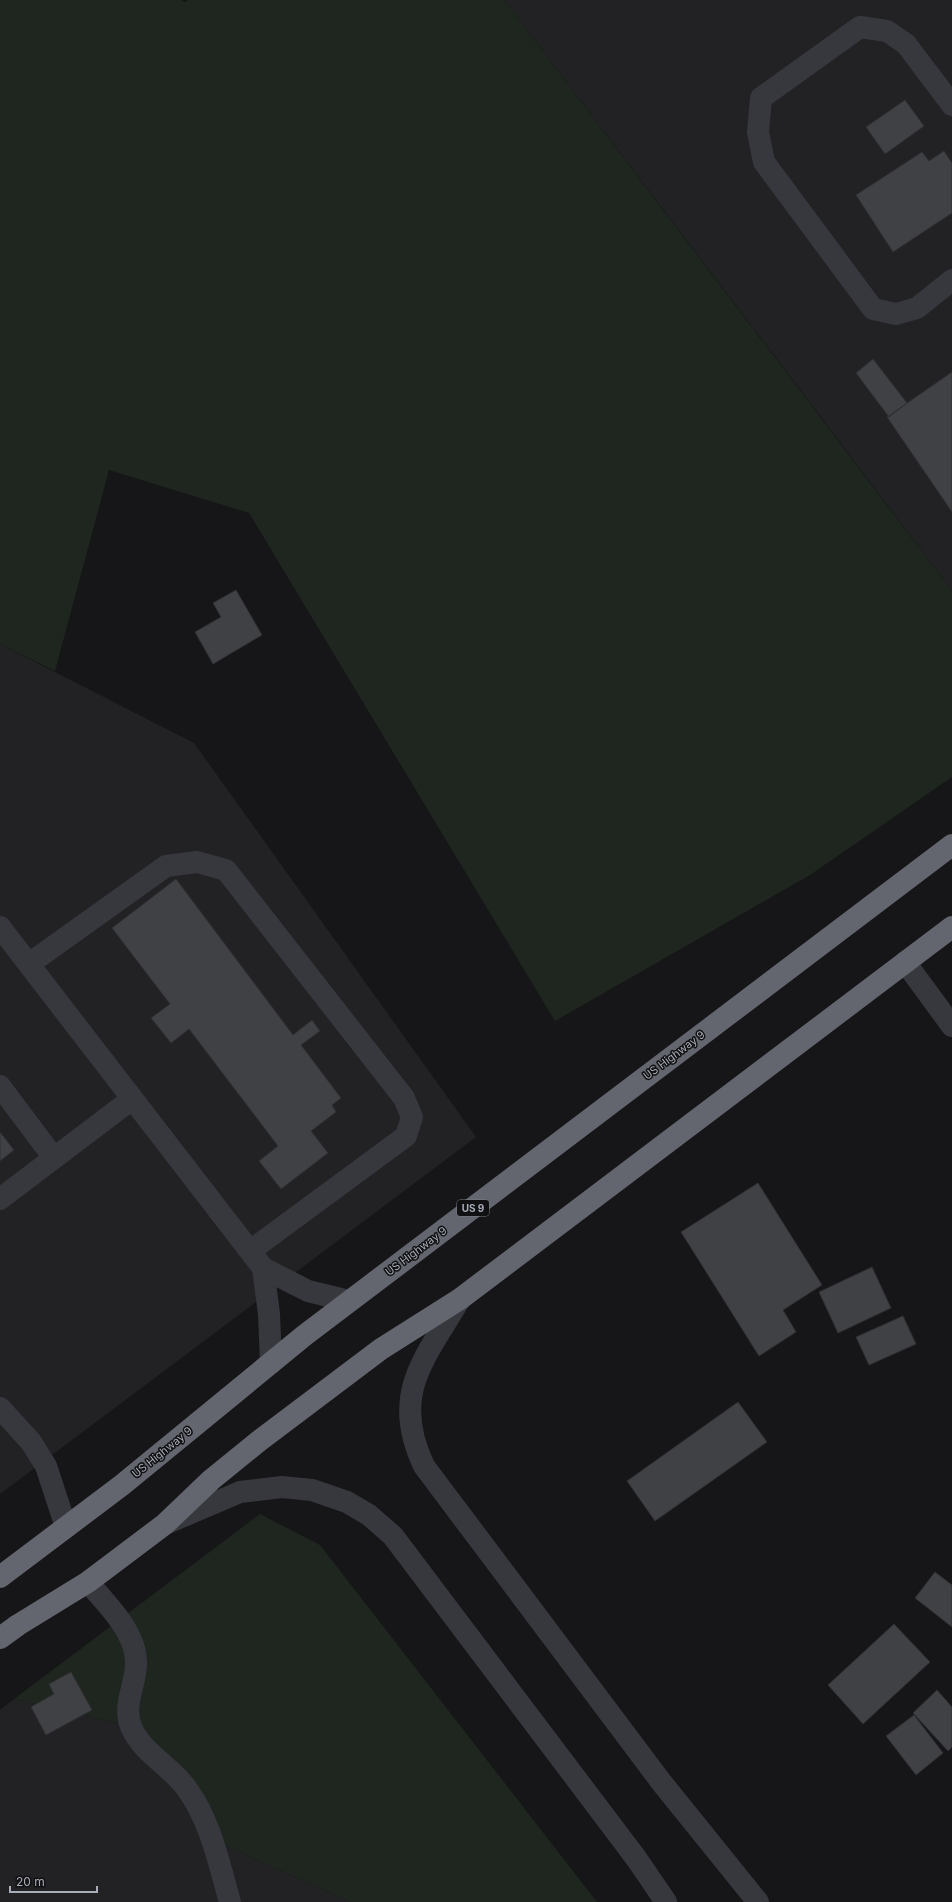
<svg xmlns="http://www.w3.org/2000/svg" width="952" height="1902" font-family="Inter,sans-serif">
<rect width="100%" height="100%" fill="#161618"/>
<path fill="#222225" d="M504,0h448v591l-116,-154z
M0,644l194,99 282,394 -476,357z
M14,1699l115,27 77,111 145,65h-351v-192z"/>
<path fill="#1e261f" d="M0,0h181l3,2 5,-2h315l448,591v186l-142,98 -255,146 -306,-508 -140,-43 -54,201 -55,-27z
M260,1514l60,31 277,357h-246l-145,-65 -77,-111 -115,-27z"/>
<path fill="#404145" stroke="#303034" d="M905,100l19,26 -39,28 -19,-27z
M944,151l8,12v50l-59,39 -37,-57 66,-43 7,9z
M873,359l34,44 -18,14 -33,-44z
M952,372v140l-65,-95z
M236,590l26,45 -49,29 -18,-32 26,-15 -8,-14z
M176,879l117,156 19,-15 8,11 -19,14 40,53 -9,7 4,7 -25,19 17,22 -47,36 -22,-28 19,-15 -89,-117 -18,14 -20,-25 19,-14 -58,-76z
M0,1132l14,18 -14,11z
M758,1183l64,102 -39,25 13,22 -37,24 -78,-124z
M872,1267l19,41 -53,25 -19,-41z
M903,1316l13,28 -47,21 -13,-28z
M738,1402l29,40 -112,79 -28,-40z
M935,1572l17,13v42l-37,-29z
M894,1624l36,38 -67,62 -35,-39z
M71,1672l21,38 -46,25 -15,-28 23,-13 -5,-10z
M937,1690l15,17v40l-4,4 -35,-38z
M914,1715l29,38 -27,22 -30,-39z"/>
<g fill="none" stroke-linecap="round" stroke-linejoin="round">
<path stroke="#37383d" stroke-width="22" d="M952,105l-46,-61 -19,-13 -27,-4 -99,71 -3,34 6,30 109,147 23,5 21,-6 35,-28
M0,927l263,341 45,23 41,10
M905,962l47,64
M29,964l137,-98 31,-4 29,8 178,228 8,19 -6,19 -156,115
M0,1086l54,72
M0,1199l132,-100
M263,1268l6,46 2,49
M460,1299c-36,61 -70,95 -36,167l238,317 96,119
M0,1408l31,34 15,24 20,61
M165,1524l75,-32 42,-5 30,3 35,12 22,13 24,21 243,322 30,44
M88,1582c18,22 47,48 48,79 1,24 -15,44 -4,68 12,25 40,38 55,60 24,33 32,75 43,113"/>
<path stroke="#63666e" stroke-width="22" d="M0,1577l122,-92 183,-150 647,-490
M0,1638l18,-13 70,-43 77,-58 46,-44 48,-39 122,-92 79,-50 492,-372"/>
</g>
<g text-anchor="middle" stroke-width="3" stroke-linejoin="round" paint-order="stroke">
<rect fill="#111113" stroke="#7b7e86" stroke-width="1" x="457" y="1200" width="32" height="16" rx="3"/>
<g font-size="10" font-weight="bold" fill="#a8adb8">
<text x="473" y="1212">US 9</text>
</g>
<g font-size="11" fill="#a8adb8" stroke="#111113">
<text transform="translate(674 1055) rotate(-37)" y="4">US Highway 9</text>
<text transform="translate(416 1251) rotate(-37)" y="4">US Highway 9</text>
<text transform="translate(162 1452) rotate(-39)" y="4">US Highway 9</text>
</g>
</g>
<path d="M10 1886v6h87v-6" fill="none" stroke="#a8adb8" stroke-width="2"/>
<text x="16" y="1886" font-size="12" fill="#a8adb8" stroke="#111113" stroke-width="3" paint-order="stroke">20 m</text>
</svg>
